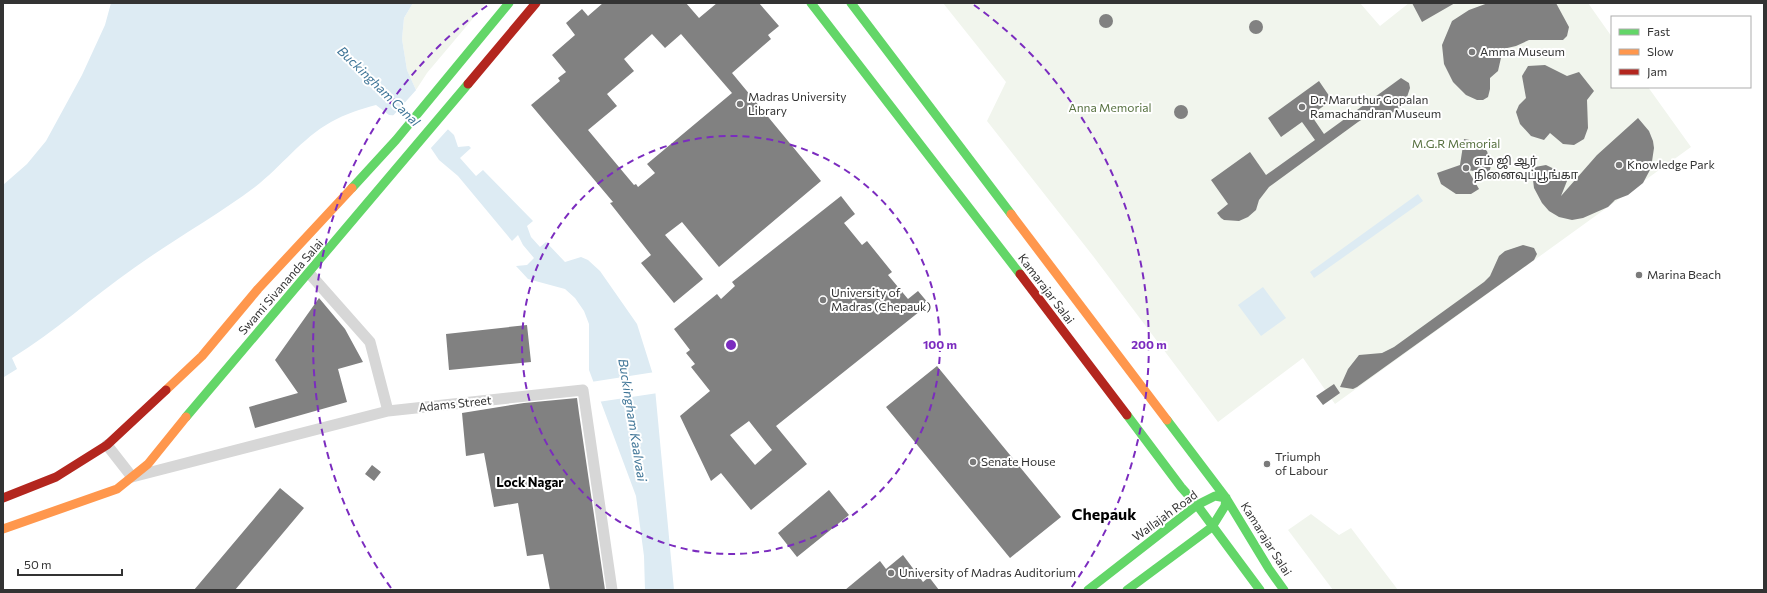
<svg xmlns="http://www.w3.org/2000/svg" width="1767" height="593" font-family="Commissioner,'Noto Sans Tamil',sans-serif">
<rect width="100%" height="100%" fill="#fff"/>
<path fill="#f1f5ed" d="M413,3h73l-59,70 -11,17 -9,-20 -5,-31 2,-21z
M943,3h417l20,23 29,-23h179l24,34v50h36l43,60 -356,257 -32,-46 -85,64 -125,-166 -106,-135 19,-39z
M1311,514l28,21 12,-7 47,62h-65l-45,-60z"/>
<path fill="#ddebf3" d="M111,3h302l-9,15 -2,21 5,31 9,20 20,28 18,17 4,12 11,-1 2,2 -11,10 16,18 7,-6 50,51 -6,5 4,11 9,10 6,-5 19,20 16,-5 7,3 12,11 37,53 17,54 20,212h-29l-1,-34 -8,-60 -47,-126v-46l-5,-13 -9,-13 -10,-9 -37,-10 -12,-13 11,-1 7,-7 -11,-13 -5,-10 -6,6 -54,-65 -19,-16 -17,-25 -22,-19 -11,-1 -13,-10c-15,4 -31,9 -45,17 -29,16 -50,45 -76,65 -39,29 -82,53 -121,81 -42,29 -79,64 -122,90l5,11 -13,8 -1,-192 24,-21 19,-23 36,-66 23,-50z
M1418,194l5,7 -109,77 -4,-6z
M1263,287l23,31 -25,18 -23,-31z"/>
<path fill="#fff" d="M417,89l14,22 19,16 -20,22 -15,-18 -16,-13h-8z
M655,372l3,21 -60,9 -7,-20z"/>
<path fill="#818181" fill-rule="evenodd" d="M603,3h83l13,15 18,-15h42l20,23 -11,9 3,4 -39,34 89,108 -102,86 -37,-45 -17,13 38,44 -29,24 -33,-40 10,-8 -41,-52 3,-1 -82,-97 29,-24 -2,-3 8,-6 -14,-17 23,-20 -9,-12 16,-14 6,7zM652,34l13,14 16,-14 51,59 -85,71 8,9 -17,14 -2,-3 -2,1 -46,-55 29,-24 -10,-12 27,-23 -10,-12z
M1412,3h43l-33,19z
M1488,3h68l13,24 -2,9 -4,4h-34l-13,6 -13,3 -5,22 -8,7v11l-2,8 -5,3h-6l-11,-5 -13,-13 -9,-18 -2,-19 10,-24 17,-11z
M1099 21a7 7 0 1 1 14 0a7 7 0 1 1-14 0Z
M1249 27a7 7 0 1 1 14 0a7 7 0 1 1-14 0Z
M1545,65l22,11 12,-4 15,19 -7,9 1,28 -4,11 -10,6 -11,-1 -13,-11 -6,7 -13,-4 -11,-12 -4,-12 3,-7 7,-7 -4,-22 6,-10z
M1401,78l8,5 1,5 -3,9 -9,12 -6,4 -17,1 -9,3 -8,5 -89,65 -10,13 -3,10 -8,7 -9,4 -15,-1 -3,-2 -4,-5 11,-9 -17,-24 39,-28 16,23 49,-35 -13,-18 -21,15 -13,-19 51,-37 13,19 -21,15 13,19z
M1174 112a7 7 0 1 1 14 0a7 7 0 1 1-14 0Z
M1638,118l11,13 4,10 1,7 -3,20 -8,15 -15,12 -13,5 -7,7 -25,11 -11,2 -13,-3 -10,-6 -7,-8 -8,-15 -2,-16 3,-5 11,-2 23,11 -8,20 36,-41z
M1464,139l11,2 12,10 4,14 -2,9 -21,-4 11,19 -8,5h-15l-15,-10 -4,-11 23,-8z
M841,196l14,18 -11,9 18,22 5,-4 25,31 -4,3 20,24 10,-8 11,13 -153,122 31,38 -56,46 -30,-37 -10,8 -31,-65 30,-25 -19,-24 4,-3 -9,-11 4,-3 -16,-21 43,-35 4,5 14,-13 -3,-4zM749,421l23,29 -17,15 -25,-30z
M1523,245l11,3 3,6 -3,6 -177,127 -4,2 -13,-2 8,-18 11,-14 23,-2 12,-6 90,-65 6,-6 9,-20 6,-5z
M319,298l26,31 18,33 -25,7 9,33 -92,26 -6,-21 49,-14 -23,-33z
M527,325l4,37 -82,8 -3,-36z
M937,366l124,151 -51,41 -124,-151z
M1334,384l6,9 -17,12 -7,-9z
M577,398l2,15 26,177h-55l-7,-36 -16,2 -9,-53 -24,4 -10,-54 -18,3 -4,-43 62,-10z
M372,465l9,7 -7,9 -9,-7z
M280,488l24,20 -69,82h-41z
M829,490l20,25 -52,42 -19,-24z
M903,555l20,27 6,-5 10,13h-94l35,-29 6,8z"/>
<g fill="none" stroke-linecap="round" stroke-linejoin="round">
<path stroke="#d7d7d7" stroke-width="11" d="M309,273l61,69 18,69
M107,445l25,32 256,-66 195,-21 29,200"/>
<path stroke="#63d668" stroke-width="9" d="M811,3l209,271
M851,3l160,211
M352,188l44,-48 113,-137
M1127,415l54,72 16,18 63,85
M186,417l282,-333
M1167,420l59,78 43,71 15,21
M1088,590l109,-85 18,-9 11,2 -1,8 -13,21 -85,63"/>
<path stroke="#ff974d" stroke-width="9" d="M1011,214l156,206
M166,390l36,-34 56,-67 94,-101
M3,529l114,-40 31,-25 38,-47"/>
<path stroke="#b3261e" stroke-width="9" d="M468,84l68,-81
M1020,274l107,141
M3,498l53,-21 51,-32 59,-55"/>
</g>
<g fill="none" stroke="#7b2cbf" stroke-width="2" stroke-dasharray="7 5">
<circle cx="731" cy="345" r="209"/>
<path d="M391 588A418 418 0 0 1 488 5M974 5A418 418 0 0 1 1071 588"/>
</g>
<g fill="#7a7a7a" stroke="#fff" stroke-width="1.5">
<circle cx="1472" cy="52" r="4"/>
<circle cx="740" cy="104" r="4"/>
<circle cx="1302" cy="107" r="4"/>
<circle cx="1619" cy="165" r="4"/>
<circle cx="1466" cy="168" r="4"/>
<circle cx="1639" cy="275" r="4"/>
<circle cx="823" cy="300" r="4"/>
<circle cx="973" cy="462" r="4"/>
<circle cx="1267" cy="464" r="4"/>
<circle cx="891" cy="573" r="4"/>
</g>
<g text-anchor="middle" stroke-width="4" stroke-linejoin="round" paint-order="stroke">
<g font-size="12" fill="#333" stroke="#fff" text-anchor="start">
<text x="1480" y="56">Amma Museum</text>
<text x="748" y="101">Madras University<tspan x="748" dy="14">Library</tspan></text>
<text x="1310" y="104">Dr. Maruthur Gopalan<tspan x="1310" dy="14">Ramachandran Museum</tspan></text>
<text x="1474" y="165">எம் ஜி ஆர்<tspan x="1474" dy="14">நினைவுப்பூங்கா</tspan></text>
<text x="1627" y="169">Knowledge Park</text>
<text x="1647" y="279">Marina Beach</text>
<text x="831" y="297">University of<tspan x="831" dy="14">Madras (Chepauk)</tspan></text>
<text x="1275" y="461">Triumph<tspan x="1275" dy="14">of Labour</tspan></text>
<text x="981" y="466">Senate House</text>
<text x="899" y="577">University of Madras Auditorium</text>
</g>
<g font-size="12" fill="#56703f" stroke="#fff">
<text x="1110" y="112">Anna Memorial</text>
<text x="1456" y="148">M.G.R Memorial</text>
</g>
<g font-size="12" fill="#333" stroke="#fff">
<text transform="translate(281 287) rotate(-49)" y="4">Swami Sivananda Salai</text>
<text transform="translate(1046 289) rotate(53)" y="4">Kamarajar Salai</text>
<text transform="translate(455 404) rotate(-6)" y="4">Adams Street</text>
<text transform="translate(1165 516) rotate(-36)" y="4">Wallajah Road</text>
<text transform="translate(1266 539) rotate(58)" y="4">Kamarajar Salai</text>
</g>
<g font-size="13" font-style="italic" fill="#3f7597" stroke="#fff">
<text transform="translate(379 86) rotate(44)" y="5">Buckingham Canal</text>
<text transform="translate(633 420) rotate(81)" y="5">Buckingham Kaalvaai</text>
</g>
<g font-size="13" font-weight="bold" fill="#000" stroke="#fff">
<text x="530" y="487">Lock Nagar</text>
</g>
<g font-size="16" font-weight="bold" fill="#000" stroke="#fff">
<text x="1104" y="520">Chepauk</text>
</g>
</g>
<circle cx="731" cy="345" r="6" fill="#7b2cbf" stroke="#fff" stroke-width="2"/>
<g font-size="12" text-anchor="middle" font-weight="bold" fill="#7b2cbf" stroke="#fff" stroke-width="4" stroke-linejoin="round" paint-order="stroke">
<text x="940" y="349">100 m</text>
<text x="1149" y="349">200 m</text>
</g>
<rect width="1767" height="593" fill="none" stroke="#333333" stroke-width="8"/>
<rect x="1611" y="16" width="140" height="72" fill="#ffffff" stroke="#adadad"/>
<rect x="1619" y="29" width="20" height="6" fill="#63d668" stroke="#adadad"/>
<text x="1647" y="36" font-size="12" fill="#333333">Fast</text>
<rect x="1619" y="49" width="20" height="6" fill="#ff974d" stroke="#adadad"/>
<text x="1647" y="56" font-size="12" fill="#333333">Slow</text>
<rect x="1619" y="69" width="20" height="6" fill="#b3261e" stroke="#adadad"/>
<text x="1647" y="76" font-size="12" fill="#333333">Jam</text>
<path d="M18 569v6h104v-6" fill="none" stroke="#333333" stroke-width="2"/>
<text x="24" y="569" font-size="12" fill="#333333" stroke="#ffffff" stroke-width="3" paint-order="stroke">50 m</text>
</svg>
